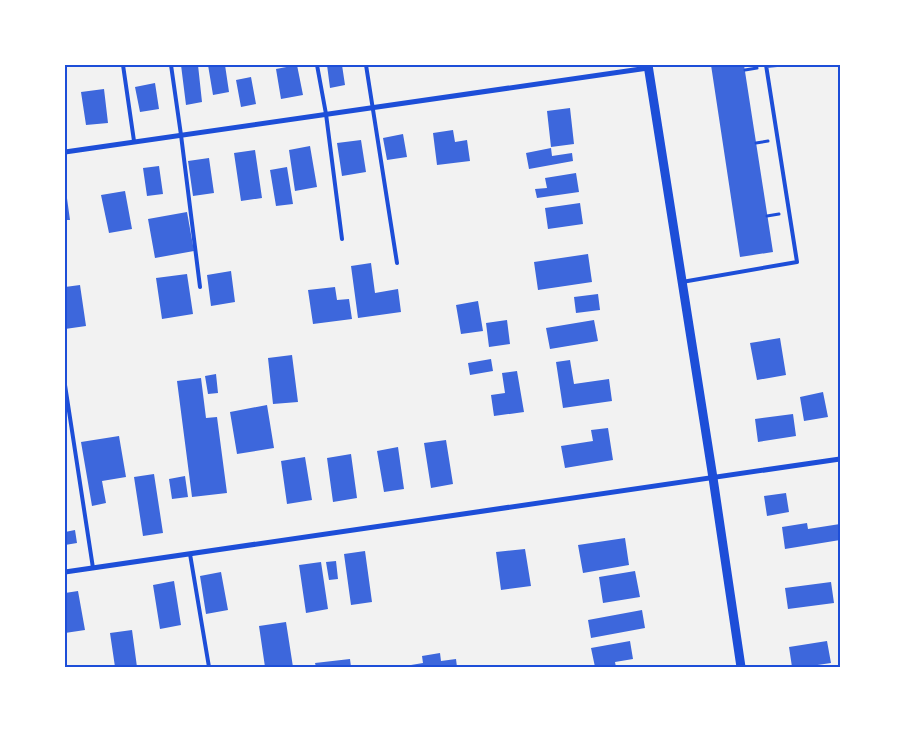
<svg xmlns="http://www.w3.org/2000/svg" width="905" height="732" font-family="'Roboto Condensed',sans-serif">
<rect width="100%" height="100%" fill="#f2f2f2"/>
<path fill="#3d67dc" d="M181,65h17l4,37 -16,3z
M208,65h17l4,27 -16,3z
M297,65l6,30 -22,4 -5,-30z
M327,65h15l3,20 -15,3z
M711,65h33l29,187 -33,5z
M251,77l5,27 -15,3 -5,-27z
M155,83l4,26 -19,3 -5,-25z
M104,89l4,34 -22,2 -5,-33z
M570,108l4,36 -23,3 -4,-36z
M453,130l2,12 12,-2 3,21 -33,4 -4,-32z
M403,134l4,23 -20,3 -4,-22z
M361,140l5,32 -24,4 -5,-33z
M310,146l7,41 -22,4 -6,-41z
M551,148l1,8 20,-3 1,8 -44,8 -3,-16z
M255,150l7,48 -21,3 -7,-48z
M209,158l5,35 -21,3 -5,-35z
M159,166l4,28 -16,2 -4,-28z
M287,167l6,37 -17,2 -6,-36z
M576,173l3,19 -42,6 -2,-9 12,-1 -2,-10z
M65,191h1l4,29h-5z
M125,191l7,38 -23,4 -8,-38z
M580,203l3,21 -35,5 -3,-21z
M187,212l7,39 -39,7 -7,-39z
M588,254l4,28 -54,8 -4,-28z
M371,263l4,30 23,-4 3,23 -43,6 -7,-52z
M231,271l4,31 -24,4 -4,-31z
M187,274l6,40 -31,5 -6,-41z
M80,285l6,41 -21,3v-42z
M335,287l2,13 12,-1 3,20 -39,5 -5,-34z
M598,294l2,16 -24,3 -2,-16z
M478,301l5,30 -22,3 -5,-29z
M507,320l3,24 -21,3 -3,-24z
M594,320l4,21 -48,8 -4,-21z
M780,338l6,37 -29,5 -7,-37z
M292,355l6,47 -25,2 -5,-46z
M491,359l2,12 -23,4 -2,-12z
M570,360l4,24 35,-5 3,22 -49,7 -7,-46z
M517,371l7,41 -30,4 -3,-21 14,-2 -3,-20z
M216,374l2,19 -10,1 -3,-18z
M201,378l5,40 11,-1 10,76 -35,4 -15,-116z
M823,392l5,25 -24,4 -4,-24z
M267,405l7,43 -37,6 -7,-42z
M793,414l3,22 -38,6 -3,-23z
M608,428l5,32 -48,8 -4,-22 32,-5 -2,-11z
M119,436l7,41 -24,4 4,22 -14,3 -11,-64z
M446,440l7,44 -22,4 -7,-45z
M398,447l6,42 -20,3 -7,-41z
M351,454l6,44 -24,4 -6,-44z
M305,457l7,43 -25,4 -6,-43z
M154,474l9,59 -20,3 -9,-59z
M185,476l3,21 -16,2 -3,-20z
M786,493l3,19 -22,4 -3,-20z
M807,523l1,6 32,-5v16l-55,9 -3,-22z
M75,530l2,13 -12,2v-13z
M625,538l4,27 -46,8 -5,-28z
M525,549l6,37 -30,4 -5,-38z
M365,551l7,51 -21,3 -7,-51z
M336,561l2,18 -9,1 -3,-18z
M321,562l7,47 -22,4 -7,-48z
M635,571l5,26 -37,6 -4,-26z
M221,572l7,38 -22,4 -6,-38z
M174,581l7,44 -21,4 -7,-44z
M831,582l3,21 -46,6 -3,-21z
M78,591l7,39 -20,3v-40z
M642,610l3,18 -54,10 -3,-18z
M286,622l7,45h-28l-6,-41z
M132,630l5,37h-22l-5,-34z
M630,641l3,18 -18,3 1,5h-21l-4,-19z
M827,641l4,22 -27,4h-12l-3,-20z
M440,653l1,8 15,-2 1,8h-46v-2l12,-2 -1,-7z
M350,659l1,8h-35l-1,-4z"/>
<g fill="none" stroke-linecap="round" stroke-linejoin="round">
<path stroke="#1d4ed8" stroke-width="3" d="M745,70l12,-2
M756,143l12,-2
M767,216l12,-2"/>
<path stroke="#1d4ed8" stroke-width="4" d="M123,65l11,76
M171,65l10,70 19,152
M317,65l9,49 16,125
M366,65l31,198
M766,66l11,-1
M682,282l115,-20 -31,-197
M65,385l28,183
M190,554l19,113"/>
<path stroke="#1d4ed8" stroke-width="5" d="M65,152l583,-84
M65,572l775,-113"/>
<path stroke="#1d4ed8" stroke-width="9" d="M648,65l65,413 28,189"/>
</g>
<rect width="905" height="732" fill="none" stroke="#ffffff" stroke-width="132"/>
<rect x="66" y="66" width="773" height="600" fill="none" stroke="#1d4ed8" stroke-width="2"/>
</svg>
